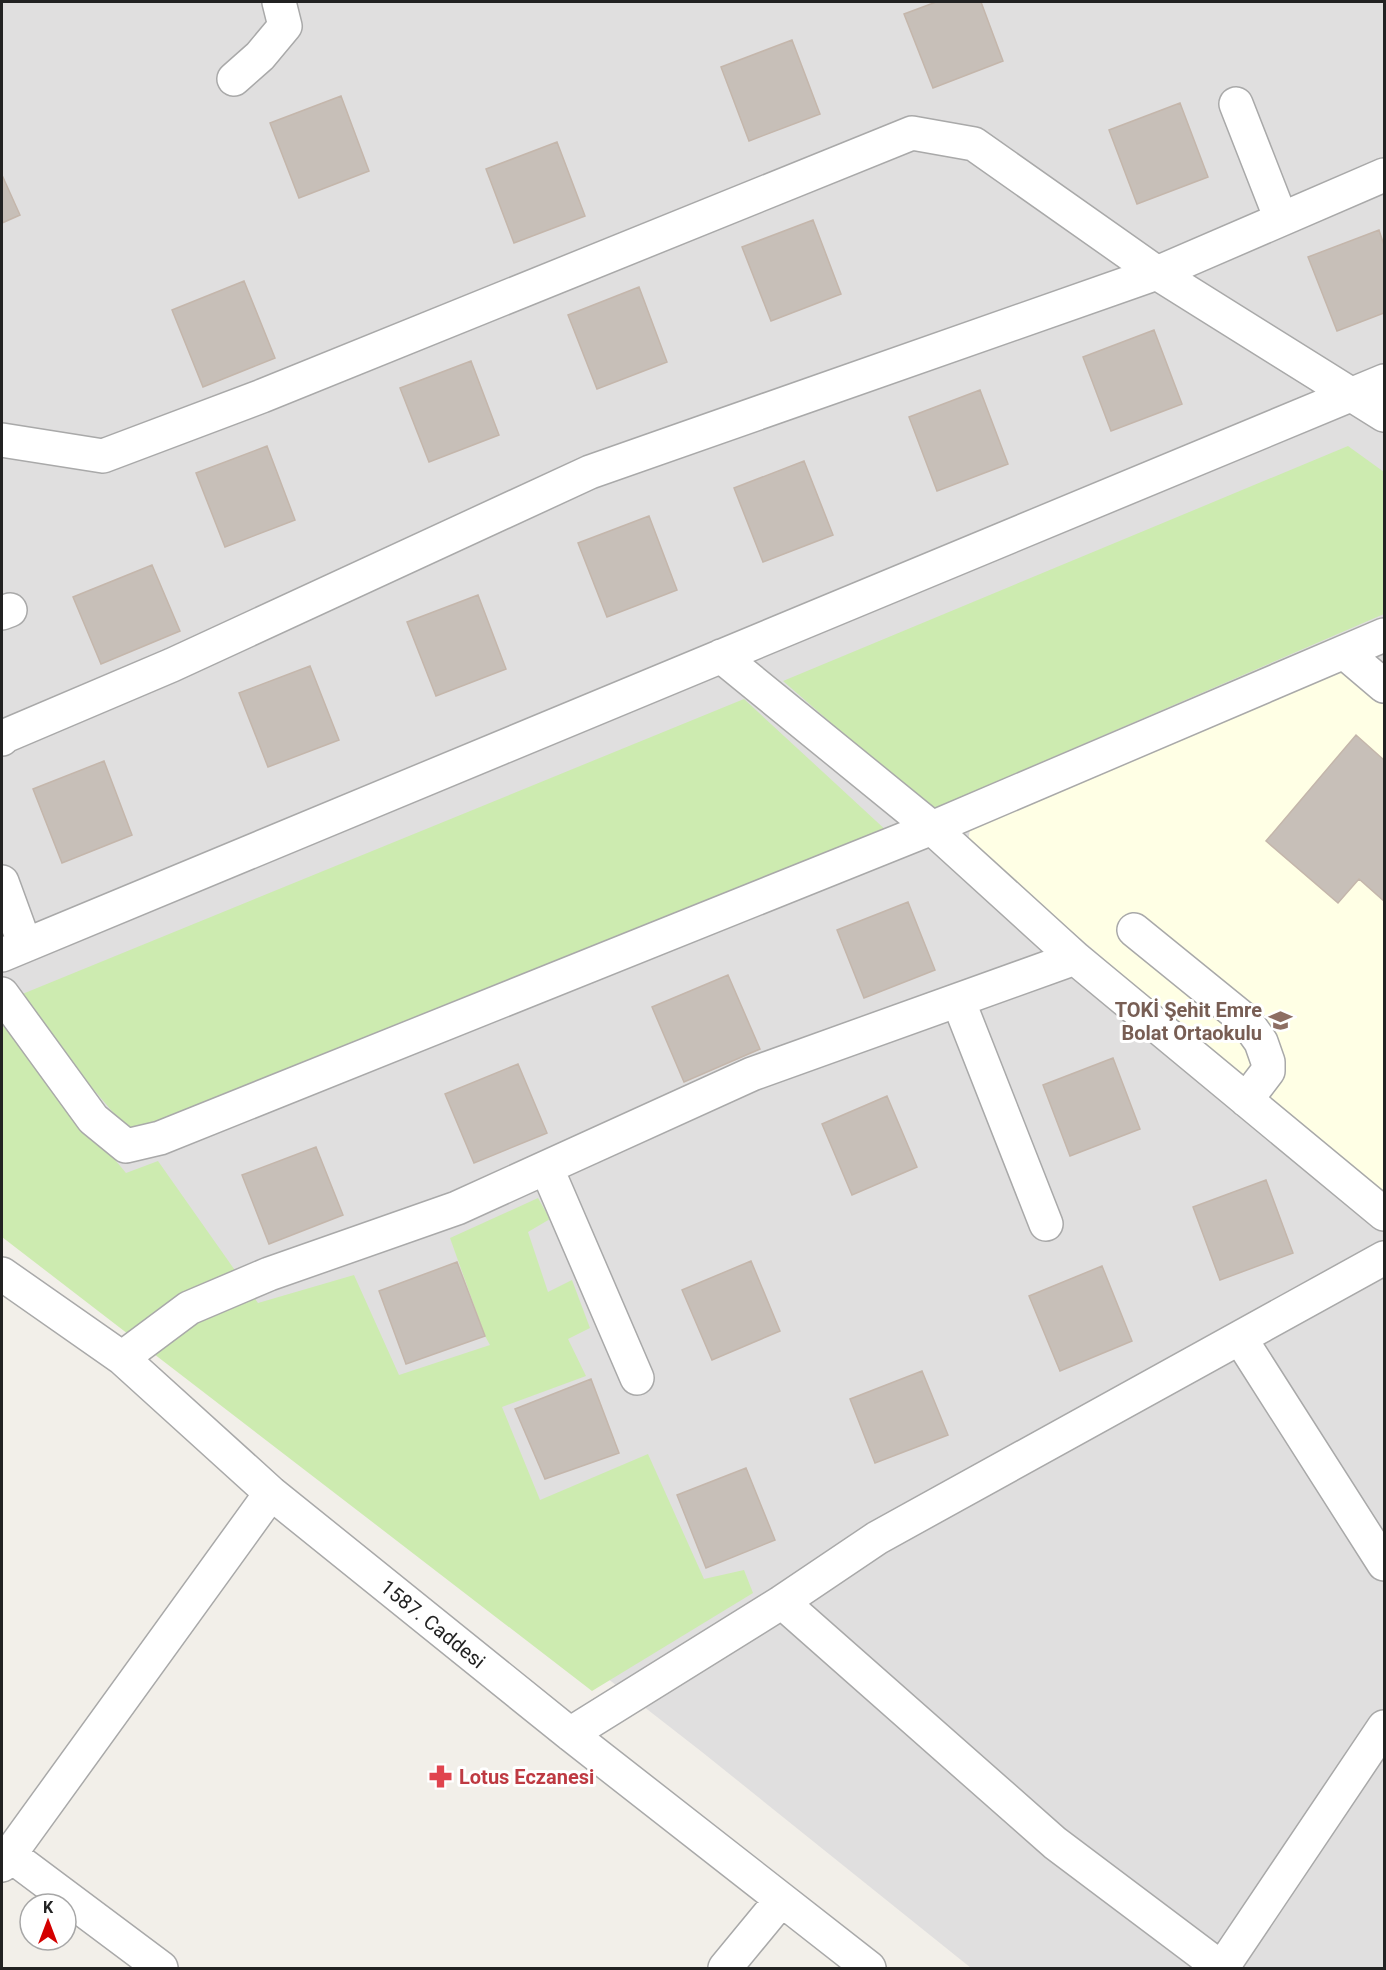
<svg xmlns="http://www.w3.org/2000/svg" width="1386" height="1970" font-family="Roboto,sans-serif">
<rect width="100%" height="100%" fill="#f2efe9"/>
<path fill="#e0dfdf" d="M2,2h1382v1966h-413l-269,-216 -700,-545z"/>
<path fill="#ffffe5" d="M1348,667l36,32v500l-416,-357 3,-20z"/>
<path fill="#cdebb0" d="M1348,446l36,26v142l-453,196 -148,-129z
M744,699l145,134 -750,310 -124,-146z
M2,1024l124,149 32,-12 100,142 96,-28 45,100 91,-30 -5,-9 -35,-98 88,-40 12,21 -22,13 20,60 24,-12 18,48 -22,11 18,37 -84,31 38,93 108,-46 56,125 40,-9 9,23 -161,98 -590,-454z"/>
<path fill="#c7bfb8" stroke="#c4b6ab" stroke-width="1.5" d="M936,2h45l22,59 -70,27 -29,-74z
M792,40l28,74 -71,27 -28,-74z
M341,96l28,75 -70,27 -29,-75z
M1180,103l28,74 -71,27 -28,-74z
M557,142l28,74 -71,27 -28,-74z
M2,175l18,40 -18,8z
M813,220l28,74 -70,27 -29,-74z
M1379,230l5,15v68l-47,18 -29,-74z
M244,281l31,77 -72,29 -31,-77z
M639,287l28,75 -70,27 -29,-74z
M1154,330l28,74 -71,27 -28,-74z
M471,361l28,74 -70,27 -29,-74z
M980,390l28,74 -71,27 -28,-74z
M267,446l28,74 -70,27 -29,-74z
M804,461l29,74 -70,27 -29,-74z
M649,516l28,74 -70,27 -29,-74z
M152,565l28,66 -79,33 -28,-67z
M478,595l28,74 -70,27 -29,-74z
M310,666l29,74 -71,27 -29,-74z
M1356,735l28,25v141l-25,-22 -21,24 -72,-62z
M104,761l28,74 -70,28 -29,-74z
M908,902l27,68 -71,28 -27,-68z
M728,975l32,74 -76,33 -32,-75z
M1113,1058l27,71 -70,27 -27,-71z
M518,1064l29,69 -73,30 -29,-69z
M887,1096l30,71 -65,28 -30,-71z
M316,1147l27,68 -74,29 -27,-69z
M1266,1180l27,73 -73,27 -27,-73z
M751,1261l29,70 -68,29 -30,-70z
M457,1262l28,74 -79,28 -27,-73z
M1102,1266l30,75 -72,30 -31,-75z
M922,1371l26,64 -73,28 -25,-64z
M591,1379l28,74 -74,26 -30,-70z
M746,1468l29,72 -69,28 -29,-73z"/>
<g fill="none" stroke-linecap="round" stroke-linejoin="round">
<defs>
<path id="minor" d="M234,79l26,-23 25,-30 -6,-24
M1236,104l45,115
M2,440l101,16 159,-60 650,-263 62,11 183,129 227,142
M2,613l8,-3
M1344,652l40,34
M721,656l211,172 143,130
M2,739l3,-3 167,-71 418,-193 567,-199 227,-98
M2,882l23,63
M1134,930l112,91 15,21 7,20v9l-22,29
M2,955l1382,-574
M2,994l91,125 33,27 34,-8 772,-310 452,-193
M958,1000l88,224
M547,1169l90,209
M2,1274l120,84 149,135 299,241 299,234
M1240,1338l144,226
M122,1358l67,-50 80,-34 188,-66 295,-134 323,-116 309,256
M782,1602l273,241 166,125
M570,1734l212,-132 95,-64 507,-280
M10,1855l151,113
M2,1865l269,-372
M725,1968l56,-68
M1222,1968l162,-241"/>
</defs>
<use href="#minor" stroke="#a9a9a9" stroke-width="36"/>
<use href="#minor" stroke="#fff" stroke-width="33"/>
</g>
<defs>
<symbol id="school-bare" viewBox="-9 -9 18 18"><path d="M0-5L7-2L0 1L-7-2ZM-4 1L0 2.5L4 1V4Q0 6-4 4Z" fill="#8d6e63" stroke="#fff" stroke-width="2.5" paint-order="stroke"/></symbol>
<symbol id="pharmacy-bare" viewBox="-9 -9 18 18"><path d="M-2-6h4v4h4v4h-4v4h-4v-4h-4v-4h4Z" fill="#e0444e" stroke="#fff" stroke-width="2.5" paint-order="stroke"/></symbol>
</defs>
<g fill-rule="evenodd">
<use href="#school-bare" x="1264" y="1004" width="33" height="33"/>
<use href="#pharmacy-bare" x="424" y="1760" width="33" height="33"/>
</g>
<g text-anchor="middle" stroke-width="6" stroke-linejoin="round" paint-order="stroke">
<g font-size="20" font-weight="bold" fill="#785e54" stroke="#fff" text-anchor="end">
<text x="1262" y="1017">TOKİ Şehit Emre<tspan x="1262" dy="23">Bolat Ortaokulu</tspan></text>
</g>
<g font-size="20" fill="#222" stroke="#fff">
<text transform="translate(433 1624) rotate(39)" y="7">1587. Caddesi</text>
</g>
<g font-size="20" font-weight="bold" fill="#be3a42" stroke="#fff" text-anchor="start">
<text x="459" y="1784">Lotus Eczanesi</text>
</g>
</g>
<rect width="1386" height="1970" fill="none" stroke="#222222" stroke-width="6"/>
<g transform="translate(48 1922)"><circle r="28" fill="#ffffff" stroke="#a7a7a7" stroke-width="1.5"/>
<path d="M0-4.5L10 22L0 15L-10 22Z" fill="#d40000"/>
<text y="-9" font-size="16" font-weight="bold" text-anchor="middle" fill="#222222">K</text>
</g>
</svg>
